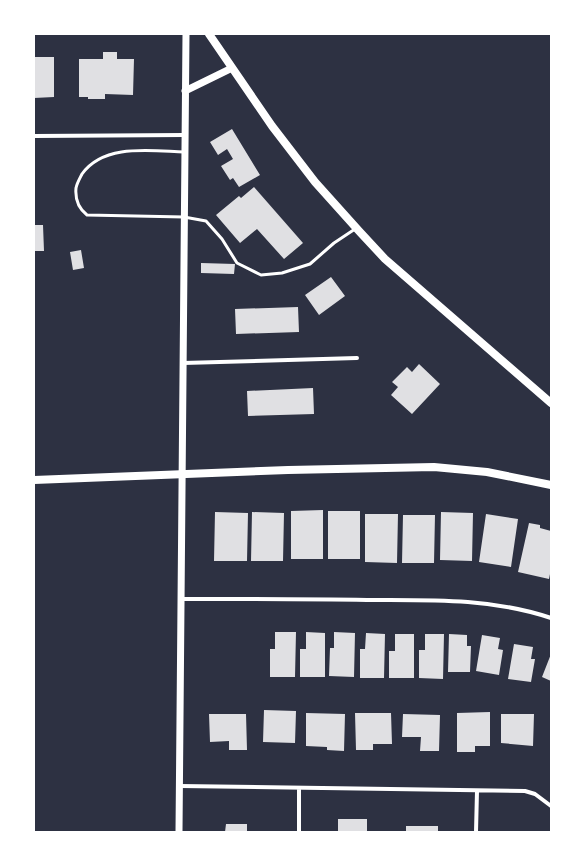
<svg xmlns="http://www.w3.org/2000/svg" width="585" height="866" font-family="Quicksand,sans-serif">
<rect width="100%" height="100%" fill="#2d3142"/>
<path fill="#e0e0e3" d="M103,52h14v7h17l-1,36 -28,-1v5h-17v-2h-9v-38h24z
M34,57h20v40l-20,1z
M232,129l28,46 -21,12 -6,-9 -3,2 -9,-14 12,-7 -6,-10 -9,6 -8,-13z
M254,187l49,56 -19,16 -27,-30 -17,14 -24,-28 23,-19 2,2z
M34,225h9l1,26h-10z
M81,250l3,18 -11,2 -3,-18z
M201,263l34,1 -1,10 -33,-1z
M331,277l14,19 -26,19 -14,-20z
M298,307l1,25 -63,2 -1,-25z
M419,364l21,20 -28,30 -21,-19 7,-8 -6,-5 15,-15 5,5z
M313,388l1,26 -66,2 -1,-25z
M323,510v49h-32v-48z
M328,511h32v48h-32z
M215,512l33,1 -1,48h-33z
M252,512l32,1 -1,48h-32z
M441,512l32,1 -1,48 -32,-1z
M365,514h33l-1,49 -32,-1z
M486,514l32,5 -7,48 -32,-5z
M403,515h32l-1,48h-32z
M529,523l11,2v3l11,3v38l-2,10 -31,-7z
M275,632h21l-1,45h-25v-28h5z
M306,632l19,1v44h-25v-28h6z
M334,632l21,1 -1,44 -25,-1 1,-28h4z
M366,633l19,1 -1,44h-24v-29h5z
M395,634h19v44h-25v-27h6z
M425,634h19l-1,45 -24,-1v-28h6z
M449,634l18,1v11h4l-1,26h-22z
M482,635l18,3 -2,11 5,1 -4,25 -23,-4z
M514,644l19,3 -2,12h4l-4,23 -23,-3z
M551,654v27l-9,-4z
M264,710l32,1 -1,32 -32,-1z
M490,712v34h-15v6h-18v-39z
M306,713l39,1 -1,37 -17,-1v-3l-21,-1z
M355,713h36l1,31h-19v6h-17z
M209,714h37l1,36h-18v-9l-19,1z
M403,714l37,1 -1,36h-19l1,-14h-19z
M501,714h33l-1,32 -32,-3z
M338,819h29v13h-29z
M226,824h21v8h-22z
M406,826h32v6h-32z"/>
<g fill="none" stroke-linecap="round" stroke-linejoin="round">
<path stroke="#fff" stroke-width="3" d="M184,152c-32,-1 -80,-9 -102,22 -2,4 -5,9 -6,14 -1,11 2,20 11,27l97,2 22,4 16,18 15,24 24,12 21,-2 28,-9 24,-21 21,-14"/>
<path stroke="#fff" stroke-width="4" d="M34,136l150,-1
M183,363l174,-5
M182,599c62,0 124,0 185,1 62,0 125,-2 184,18
M180,786l345,5 10,3 16,12
M299,832v-44
M476,832l1,-41"/>
<path stroke="#fff" stroke-width="7" d="M185,91l47,-23
M179,832l7,-798"/>
<path stroke="#fff" stroke-width="8" d="M209,34l63,92 43,56 44,49 26,28 166,144
M34,480l254,-10 146,-3 53,5 64,13"/>
</g>
<rect width="585" height="866" fill="none" stroke="#ffffff" stroke-width="70"/>
</svg>
